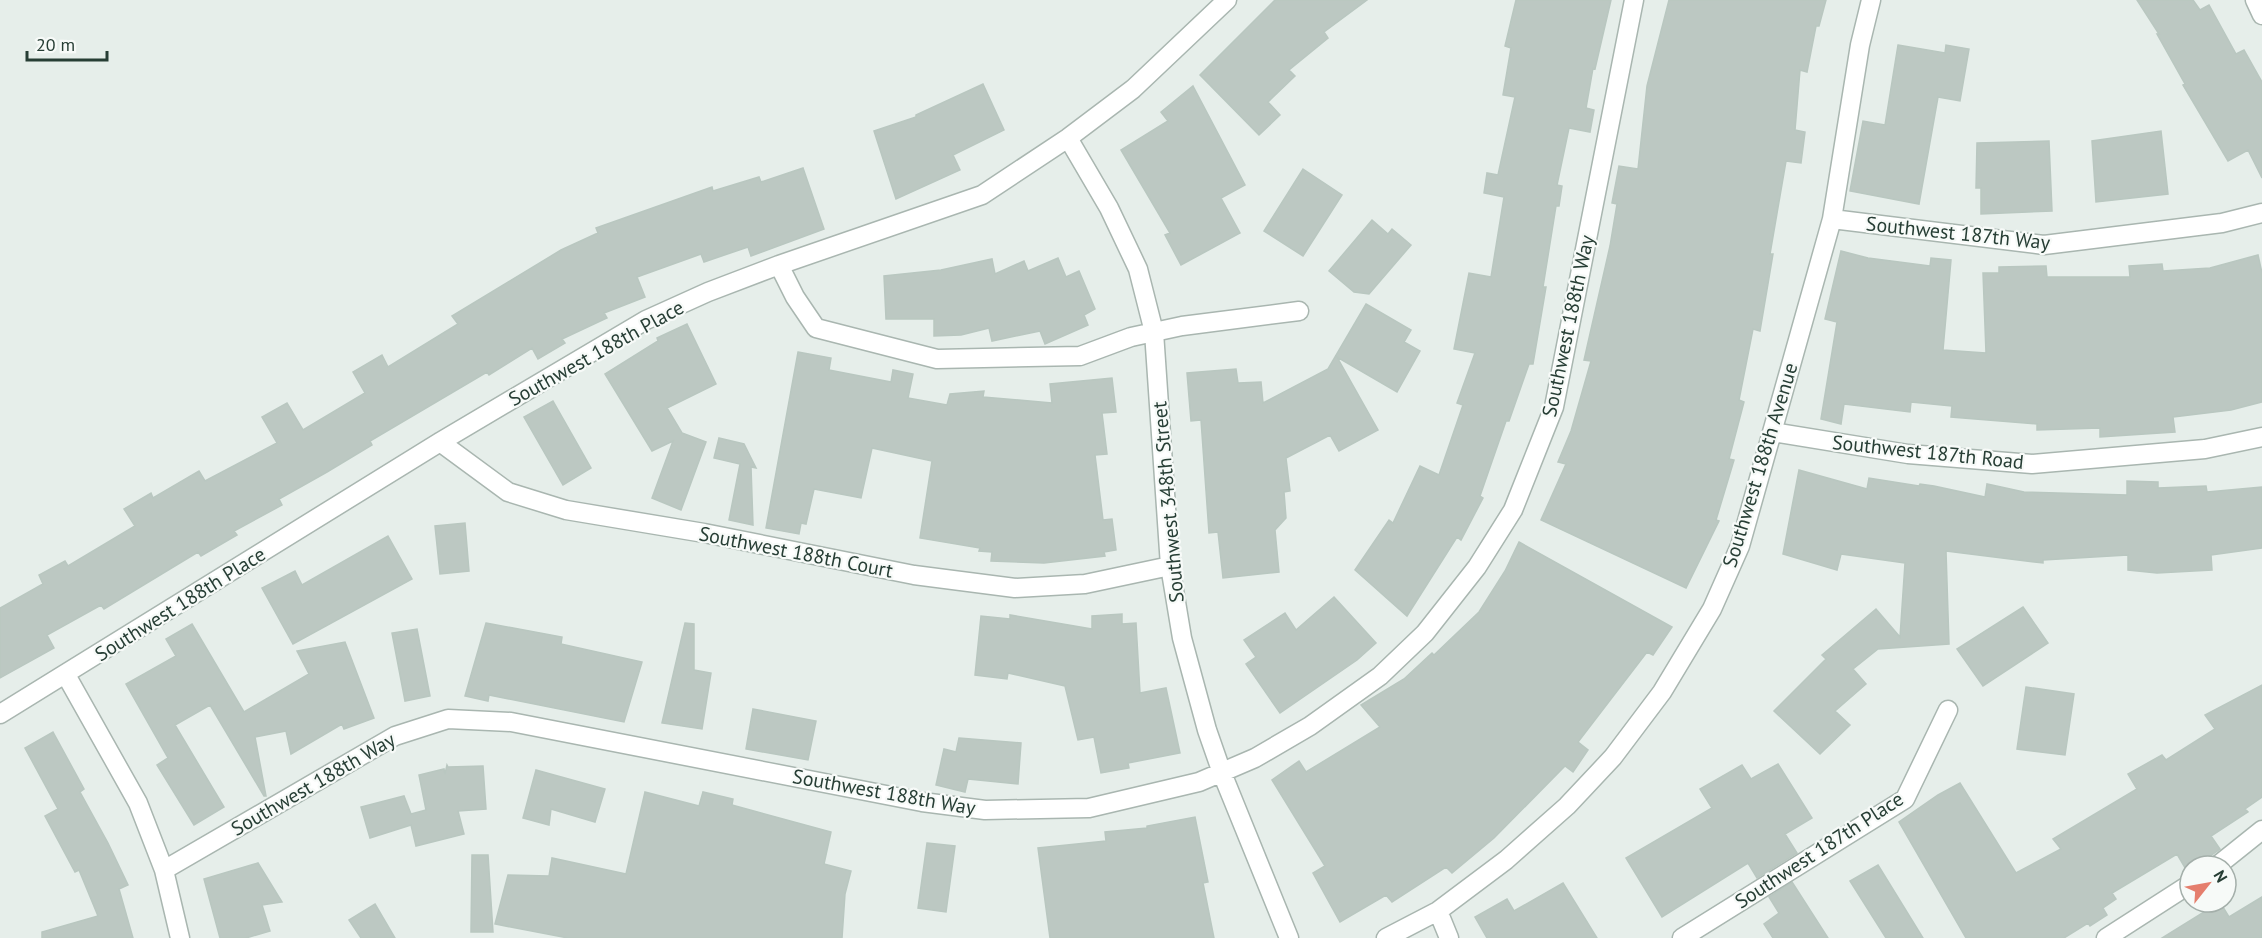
<svg xmlns="http://www.w3.org/2000/svg" width="2262" height="938" font-family="'PT Sans',sans-serif">
<rect width="100%" height="100%" fill="#e6eeea"/>
<path fill="#bcc8c2" stroke="#b9c7c0" stroke-width="1.5" d="M1275,0h92l-43,32 4,6 -39,32 6,6 -27,26 12,13 -21,20 -59,-60z
M1516,0h95l-16,69 -2,-1 -7,40 8,2 -4,22 -21,-4 -12,57 5,1 -3,20h-3l-13,81h3l-13,77h-4l-20,57h-3l-26,75 3,2 -22,42 -4,-3 -50,79 -52,-46 34,-50 4,3 27,-57 19,9 24,-70 -6,-2 18,-50 -21,-4 15,-76 22,4 13,-80 -20,-4 3,-20 11,2 17,-78 -12,-2 8,-47 -6,-2z
M1669,0h157l-7,26h-3l-9,46 -7,-2 -5,60 10,2 -4,31 -15,-2 -16,93h3l-13,77 -7,-2 -14,71 5,2 -15,57 5,1 -18,60 3,1 -33,67 -145,-68 25,-56 -8,-2 13,-31 20,-70 -7,-1 26,-114 7,-42 -5,-1 7,-37 19,3 9,-83z
M2137,0h56l7,10 9,-5 27,49 8,-4 18,32v96l-14,-28 -20,11 -45,-76 2,-1 -28,-50h2z
M1898,45l47,8 1,-8 23,4 -9,52 -22,-4 -19,107 -69,-13 13,-70 22,4z
M983,84l21,46 -51,25 7,15 -64,29 -22,-68 42,-14v-2z
M1193,86l52,99 -24,13 19,35 -59,32 -16,-30 5,-2 -49,-83 47,-29 -7,-9z
M2161,131l7,63 -72,8 -4,-61z
M2049,141l3,70 -71,3v-26h-5l1,-45z
M803,168l21,61 -73,27 -3,-9 -44,15 -3,-8 -64,23 8,20 -41,16 3,5 -45,21 3,4 -27,16 -6,-11 -43,27 -2,-3 -117,69 2,4 -45,27 -48,27 3,6 -48,26 3,4 -36,21 -3,-4 -94,57 -3,-4 -54,30 7,13 -54,30v-70l43,-24 -4,-9 26,-14 3,5 67,-40 -11,-17 27,-16 2,5 46,-27 6,10 72,-38 -15,-26 25,-14 16,27 62,-37 -12,-21 29,-17 6,12 70,-43 -6,-8 109,-66 37,-17 -2,-5 116,-41 1,4 46,-14 2,5z
M1303,169l39,26 -39,61 -39,-25z
M1372,220l16,14 4,-5 19,16 -42,49 -15,-2 -25,-21z
M1841,251l27,7 62,8 1,-8 20,2 -8,90 43,3 -3,-80h16v-6l47,-1 1,11h83l-1,-11 33,-2 1,7 47,-3 48,-13 4,18v129l-31,8 -58,7 2,15 -75,5v-9l-63,2v-6l-86,-7 1,-11 -41,-4 -1,10 -66,-8 -3,20 -20,-5 16,-97 -12,-3z
M1058,258l8,19 13,-6 16,38 -11,6 4,10 -43,19 -5,-13 -48,10 -3,-13 -28,7 -27,1v-17h-48l-2,-43 57,-6 51,-11 3,15 29,-13 4,10z
M1366,304l45,26 -7,12 16,9 -23,41 -60,-35 41,73 -39,21 -9,-16 -44,23 4,33 -6,1 2,26 -11,12 4,42 -56,6 -5,-46 -9,1 -8,-113 -10,1 -4,-48 49,-4 2,14 23,-1 2,21 65,-34z
M687,324l29,60 -49,24 15,25 24,9 -25,68 -29,-12 21,-57 -21,10 -47,-77 53,-33 -1,-3z
M798,352l33,6 -2,12 62,12 2,-12 20,4 -5,24 39,7 3,-11 34,-3 -1,6 69,6 -2,-19 62,-6 4,34 -14,1 5,41 -12,1 8,65 9,-1 4,31 -12,2 1,4 -61,7 -53,-2 1,-9 -13,-1 1,-3 -60,-10 12,-77 -60,-13 -11,50 -47,-9 -8,35 -5,-1 -2,11 -33,-6z
M553,401l38,67 -28,17 -39,-68z
M719,438l25,6 12,24 -5,-1 2,58 -24,-5 11,-56 -26,-6z
M1799,470l68,19 2,-11 50,8 1,-2 14,2 51,11 2,-13 37,8 103,3v-14l31,1v6l48,-2 1,6 55,-5v61l-51,7 1,15 -55,3 -29,-3v-15l-85,5v3l-97,-12 3,93 -71,5 -25,20 13,15 -31,27 15,14 -30,29 -46,-43 52,-52 -4,-4 54,-46 24,28 5,-74 -64,-9 -4,16 -54,-16z
M465,523l4,48 -29,3 -5,-48z
M388,536l24,43 -119,65 -31,-56 33,-17 7,14z
M1519,542l153,85 -19,28 -6,-3 -69,90 10,8 -15,22 -8,-6 -71,72 -42,35 -6,-6 -54,35 -6,-7 -46,27 -27,-49 12,-7 -53,-86 27,-19 7,11 74,-45 -19,-22 43,-26 28,-26 2,2 45,-43 26,-41z
M1334,597l42,46 -19,17 -77,53 -34,-49 10,-7 -12,-17 41,-27 11,17z
M2023,607l25,36 -65,43 -26,-37z
M1122,614v10l14,-1 4,70 26,-5 14,65 -52,10 1,5 -28,5 -7,-36 -16,3 -13,-54 -57,-13 -1,6 -32,-4 6,-59 29,3v-4l82,14v-13z
M486,623l76,14 -1,7 81,18 -18,60 -135,-27 -1,6 -23,-5z
M685,623l9,1v46l17,3 -9,56 -40,-6z
M192,624l52,88 65,-38 -12,-23 48,-9 29,76 -30,11 -2,-5 -51,30 -5,-23 -31,6 11,59h-2l-54,-91 -35,20 49,82 -30,18 -37,-60 11,-7 -42,-74 50,-28 -10,-17z
M417,629l13,67 -25,5 -13,-68z
M2262,685v112l-17,12 3,3 -37,24 9,13 -24,17h-6v4l-3,1 -10,-17 -65,39 4,6 -13,9 4,7 -17,11 -2,-3 -24,15h-98l-67,-116 39,-27 22,-12 56,90 45,-24 -8,-10 84,-50 -9,-15 34,-19 4,5 49,-31 -10,-14z
M2026,687l48,7 -9,61 -48,-6z
M753,709l63,12 -8,39 -62,-11z
M53,732l31,57 -4,3 28,51 20,42 -9,4 14,49h-91v-6l56,-16 -19,-46 -4,2 -30,-56 13,-7 -33,-61z
M959,738l62,5 -3,41 -50,-5 -3,13 -29,-7 8,-36 12,3z
M1778,764l34,54 -27,16 12,19 -40,25 -9,-15 -86,54 -36,-59 86,-50 -12,-19 42,-24 9,14z
M447,765l1,2 35,-1 3,43 -28,2 6,23 -48,12 -5,-21 -41,13 -9,-31 43,-11 7,18 15,-4 -7,-35 25,-6 1,5z
M536,770l69,19 -10,33 -44,-13 -2,16 -26,-7z
M645,792l54,14 4,-14 30,7 -1,6 99,27 -7,32 27,7 -6,23 -3,44h-274l-73,-14 13,-49 41,1 3,-18 74,16z
M1195,817l13,65 -5,1 11,55h-164l-12,-90 68,-7 -1,-9 42,-4v-2z
M927,843l28,3 -9,66 -28,-4z
M472,855h16l5,77h-22z
M258,863l24,39 -20,3 8,26 -24,7h-26l-16,-59z
M1878,865l45,73h-37l-36,-57z
M1792,882l36,56h-55l-9,-14 15,-11 -10,-16z
M1563,883l34,55h-110l-12,-21 32,-18 7,12z
M2262,897v41h-100l58,-36 9,15z
M375,904l20,34h-34l-12,-18z"/>
<g fill="none" stroke-linecap="round" stroke-linejoin="round">
<defs>
<path id="street" d="M2255,0l7,15
M1068,138l41,70 29,61 16,63 16,234 12,72 25,92 15,43 67,165
M1832,219l212,26 178,-22 40,-10
M779,265l16,32 21,31 121,31 143,-3 51,-19 51,-11 117,-15
M1772,432l136,22 124,10 173,-15 57,-12
M440,442l68,50 58,18 138,23 210,42 101,13 70,-4 85,-18
M66,675l72,128 26,67 16,68
M0,714l440,-272 206,-122 62,-28 71,-27 203,-70 86,-57 65,-49 94,-89
M2217,866l45,-36
M164,870l231,-134 53,-17 63,3 411,80 63,8 104,-2 110,-26 56,-24 55,-32 70,-50 45,-43 52,-66 36,-57 41,-103 80,-407
M1438,911l11,27
M1386,938l52,-27 68,-51 61,-54 46,-49 49,-65 50,-83 28,-63 92,-327 28,-174 11,-45
M1682,938l223,-139 43,-89
M2106,938l84,-54"/>
</defs>
<use href="#street" stroke="#a9b6b0" stroke-width="21"/>
<use href="#street" stroke="#fff" stroke-width="18"/>
</g>
<g text-anchor="middle" stroke-width="4.5" stroke-linejoin="round" paint-order="stroke">
<g font-size="20" fill="#273e35" stroke="#f7faf8">
<text transform="translate(1958 233) rotate(6)" y="7">Southwest 187th Way</text>
<text transform="translate(1568 326) rotate(-78)" y="7">Southwest 188th Way</text>
<text transform="translate(596 353) rotate(-29)" y="7">Southwest 188th Place</text>
<text transform="translate(1928 452) rotate(6)" y="7">Southwest 187th Road</text>
<text transform="translate(1760 465) rotate(-73)" y="7">Southwest 188th Avenue</text>
<text transform="translate(1168 502) rotate(-95)" y="7">Southwest 348th Street</text>
<text transform="translate(796 552) rotate(11)" y="7">Southwest 188th Court</text>
<text transform="translate(180 604) rotate(-32)" y="7">Southwest 188th Place</text>
<text transform="translate(313 784) rotate(-30)" y="7">Southwest 188th Way</text>
<text transform="translate(884 792) rotate(10)" y="7">Southwest 188th Way</text>
<text transform="translate(1819 850) rotate(-33)" y="7">Southwest 187th Place</text>
</g>
</g>
<g transform="translate(2208 884) rotate(59)"><circle r="28" fill="#f7faf8" stroke="#a4afaa" stroke-width="1.5"/>
<path d="M0-4.5L10 22L0 15L-10 22Z" fill="#e57e6d"/>
<text y="-9" font-size="16" font-weight="bold" text-anchor="middle" fill="#273e35">N</text>
</g>
<path d="M27 51v9h80v-9" fill="none" stroke="#273e35" stroke-width="3"/>
<text x="36" y="51" font-size="18" fill="#273e35" stroke="#f7faf8" stroke-width="4.5" paint-order="stroke">20 m</text>
</svg>
